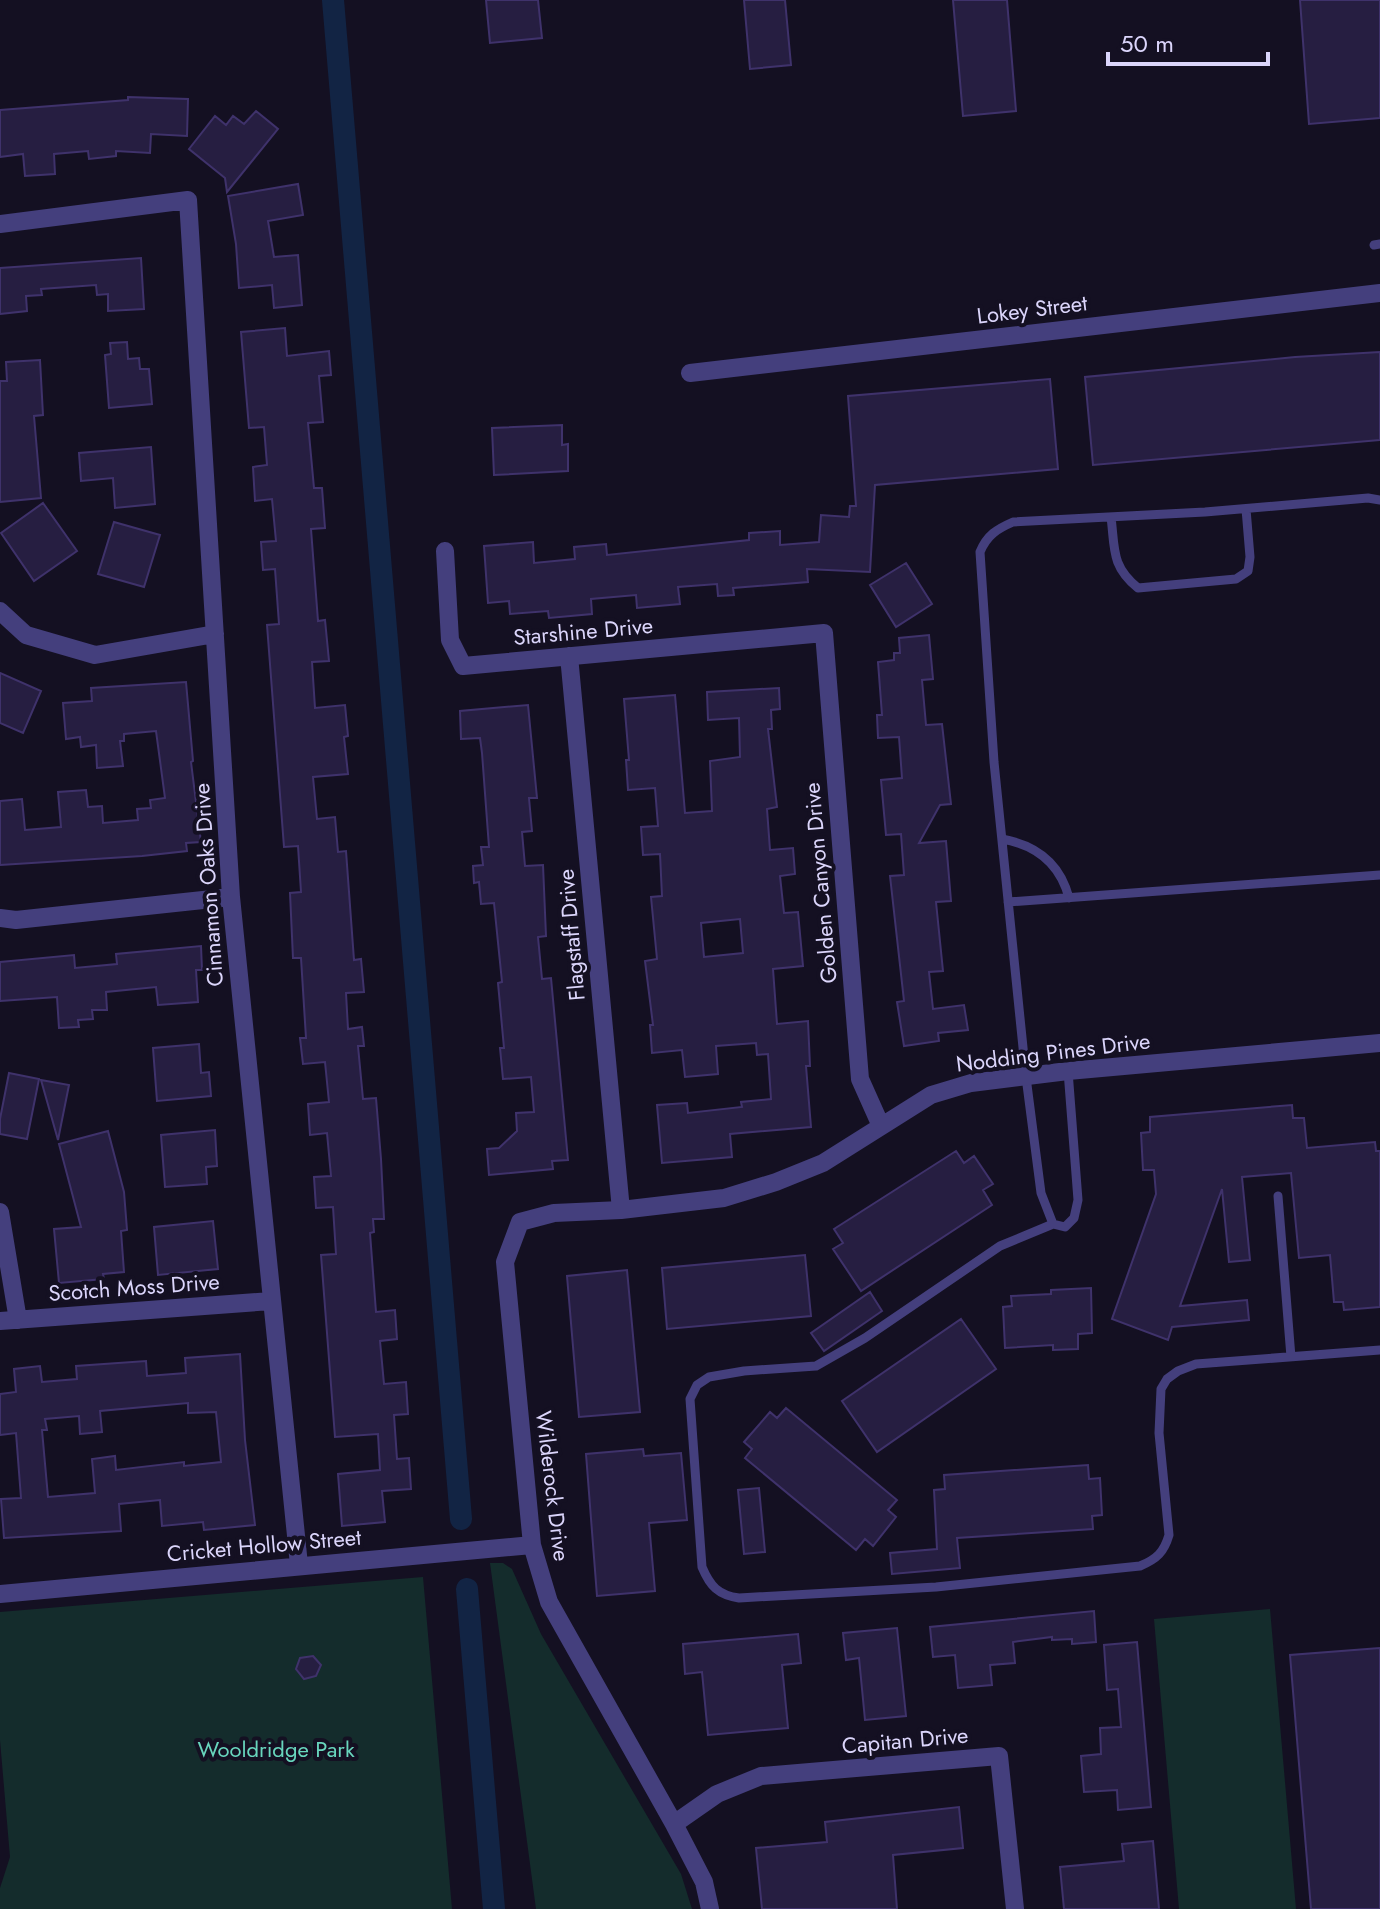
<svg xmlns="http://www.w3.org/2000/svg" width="1380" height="1909" font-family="Jost,sans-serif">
<rect width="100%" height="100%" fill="#141022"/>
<path fill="#142c2c" d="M490,1563h13l9,6 29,65 140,240 11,35h-156z
M423,1577l29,332h-452v-21l10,-31 -10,-117v-128z
M1270,1609l26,300h-117l-25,-290z"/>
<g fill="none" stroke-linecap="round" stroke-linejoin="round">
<path stroke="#122444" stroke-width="22" d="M333,0l128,1519
M467,1589l27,320"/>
</g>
<path fill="#261e41" stroke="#3f326b" stroke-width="2" fill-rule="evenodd" d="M486,0h52l4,38 -52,5z
M744,0h41l6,65 -41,4z
M953,0h54l9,111 -53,5z
M1300,0h80v118l-71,6z
M128,97l60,2 -1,37 -36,-2 -1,19 -34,-2v5l-27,3 -1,-8 -34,3 1,20 -30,2 -2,-22 -23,3v-47l128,-10z
M256,111l22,18 -51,63 -2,-14 -36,-29 26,-33 11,9 7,-9 11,8z
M298,184l5,31 -35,6 6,36 24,-2 4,50 -28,3 -2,-23 -33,3 -3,-44 -8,-48z
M141,258l3,51 -36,2v-17l-11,1 -1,-10 -55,4 1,6 -16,1 1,15 -27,3v-46z
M285,328l2,28 42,-5 2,24 -12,1 4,46 -15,1 6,65h8l3,40 -14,1 7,92 7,-1 4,41 -17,1 3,46 30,-3 3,31 -4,1 4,37 -35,3 4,42 18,-2 3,35 8,-1 8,109 7,-1 3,33 -18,1 2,36 14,-2 2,19h-6l5,53 13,-1 5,61 3,60h-11l1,13 -4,1 6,79 19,-2 2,29 -17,2 4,43 22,-2 2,32 -14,1 3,44 12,-1 2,31 -29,2 3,31 -43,4 -4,-52 42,-4 -2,-36 -43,3 -14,-182 15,-1 -3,-47 -17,1 -2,-31 17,-1 -4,-43 -17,2 -2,-31 21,-2 -4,-40 -22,2 -3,-26h6l-5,-80h-8l-3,-65 11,-1 -3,-46 -14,1 -17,-222 12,-1 -4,-55 -12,1 -2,-28 15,-1 -4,-42 -17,2 -2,-34 14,-2 -3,-38 -15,1 -8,-96z
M127,342l1,17 11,-1 1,11h9l3,35 -43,4 -4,-53 6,-1 -1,-11z
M1380,352v88l-287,25 -8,-88 210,-20z
M40,360l3,55 -9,1 7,82 -41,4v-121h7l-1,-19z
M1050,379l8,90 -183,16 -5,87 -63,-3 1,13 -75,6 1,7 -16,1 -1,-12 -39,3 2,17 -43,4 -1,-13 -45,4 1,15 -43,4 -1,-7 -38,3 -1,-13 -21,2 -4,-57 49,-4 1,21 41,-4 -1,-12 32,-3 1,11 142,-15v-7l31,-2v14l39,-3 2,-27 28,2 1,-11h6l-8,-110z
M562,425v20l6,-1v27l-74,4 -2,-47z
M151,447l4,57 -40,4 -2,-30 -32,3 -2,-28z
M43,503l34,48 -43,30 -33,-48z
M114,522l46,13 -16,52 -46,-13z
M906,563l26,41 -36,23 -26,-42z
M929,635l4,44 -11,1 4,45 16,-1 9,80 -11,1 -21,38 27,-2 5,60 -15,1 7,69 -14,1 4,37 31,-4 4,25 -30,3 1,8 -35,5 -7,-44 7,-1 -14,-125 14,-1 -3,-41 -15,1 -5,-55 21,-2 -3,-41 -21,1 -1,-23h5l-4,-53 16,-2v-7h6l-1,-15z
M0,673l41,18 -18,42 -23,-10z
M186,682l7,79 -2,1 10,80 -15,1 1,8 -45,5 -142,9v-64l22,-2 3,31 36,-3 -3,-35 28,-2 2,17 14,-1 1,17 35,-3 -1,-11 14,-1 -1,-8 15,-2 -9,-67 -32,3v7h-4l3,25 -26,2 -1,-23 -15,2 -1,-10 -14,2 -3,-36 29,-2 -1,-13z
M779,688l1,21 -9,1 1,19h-4l9,78 -10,2 3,41 23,-2 2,26 -15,2 4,37 14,-1 5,54 -30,3 4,55 31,-3 2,45h-4l5,61 -81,7 2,23 -70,6 -5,-58 30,-2 1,10 54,-6 -1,-5 30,-3 -3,-45 -11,1 -1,-12 -40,3 2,28 -33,3 -3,-27 -30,3 -2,-28h3l-8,-64 12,-2 -6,-62 11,-1 -2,-42 -17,1 -2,-28 17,-1 -3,-38 -27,2 -2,-30h3l-5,-61 51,-4 10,118 27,-2 -2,-50 30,-4 -1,-39 -31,2 -1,-28zM740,919l3,34 -39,4 -3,-34z
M528,705l9,93h-8l3,33 -10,1 3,34 18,-1 3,71 -8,1 4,42 9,-1 17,182 -16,1 1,8 -64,6 -2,-26 12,-1 18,-17 -1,-18 18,-1 -3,-35 -28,2 -3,-31h4l-6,-65 4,-1 -8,-79 -13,1 -2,-22 -5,1 -1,-17 10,-1 -2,-18h8l-7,-94 -2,-15 -19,1 -1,-28z
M201,946l1,24h-6l2,32 -40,3 -2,-18 -50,5 1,18h-15l1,9 -15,1 1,7 -20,1 -2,-31 -57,4v-39l74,-7 1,13 42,-4 -1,-10z
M199,1044l2,29 8,-1 2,24 -54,5 -4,-53z
M9,1073l30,6 -12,60 -27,-5v-15z
M41,1080l28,5 -11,55z
M1292,1105l1,13h11l3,30 68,-6 1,9h4v156l-36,3 -1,-8h-9l-4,-47 -31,3 -8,-85 -49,4 8,83 -21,2 -7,-73 -42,117 67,-6 2,20 -77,7 -4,13 -56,-21 44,-125 -2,-24h-11l-2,-37 9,-1v-15z
M215,1130l2,36 -11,1 1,17 -42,3 -4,-52z
M108,1131l16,61 3,38 -6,1 3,41 -21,2 1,5 -45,4 -5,-54 27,-2 -22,-83z
M956,1151l8,12 10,-7 19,28 -10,6 9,15 -131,86 -28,-42 10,-6 -9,-14z
M213,1221l5,48 -60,6 -4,-48z
M805,1255l6,61 -144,13 -5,-61z
M627,1270l13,142 -61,5 -12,-141z
M1091,1288l1,45 -14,1v15l-25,1v-5l-48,3 -2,-41 9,-1 -1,-10 40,-2v-4z
M870,1292l12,19 -58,40 -13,-18z
M961,1319l35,50 -119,83 -35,-51z
M240,1354l5,86 10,85 -51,5 -1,-8 -41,4 -2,-26 -41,4 2,27 -117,7 -3,-39 20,-1 -5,-65 -16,2v-41l16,-2 -2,-23 26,-3 2,16 35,-3 -1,-13 70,-5 1,15 39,-3 -1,-15zM188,1403v10l28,-1 5,50 -37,4v-4l-68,8 -1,-14 -23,3 3,34 -47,4 -6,-67h5l-2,-11 34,-3 1,18 22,-2 -2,-21z
M786,1408l111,92 -9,10 8,7 -23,29 -8,-7 -9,11 -111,-92 7,-9 -8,-7 26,-30 7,6z
M643,1449l1,7 37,-3 6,67 -38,3 6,68 -58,5 -11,-142z
M1088,1465l1,14 11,-1 2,37 -10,1 1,13 -136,9 3,30 -68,6 -2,-21 47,-4 -3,-59 11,-1 -1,-14z
M759,1488l6,64 -21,2 -6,-64z
M1094,1611l2,31 -24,2v-5l-20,1v-3l-39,5 2,21 -25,2 2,20 -34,3 -3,-33 -22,2 -3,-30z
M897,1628l9,88 -41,4 -6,-62 -13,2 -3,-27z
M798,1634l3,29 -19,2 6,63 -80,7 -6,-63 -17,2 -2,-30z
M1137,1642l14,165 -33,3 -1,-20 -33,2 -3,-36 20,-2 -1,-26 21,-1 -3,-38 -11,1 -3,-45z
M1380,1648v261h-69l-21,-254z
M313,1656l8,9 -5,11 -12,3 -8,-10 4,-11z
M959,1807l4,41 -70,7 4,54h-135l-6,-61 71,-6 -2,-20z
M1153,1841l6,68h-95l-4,-42 64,-6 -2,-17z"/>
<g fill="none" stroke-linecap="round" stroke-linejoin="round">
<path stroke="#443f7d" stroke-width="9" d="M1374,245l6,-1
M1111,517c4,32 0,49 27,71l98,-9 12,-8 2,-14 -4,-48
M1002,839c34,6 58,24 67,59
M1008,902l372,-27
M1068,1071l10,129 -4,18 -9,9 -12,-3 -53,22 -135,92 -49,28 -72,5 -35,6 -12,8 -7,14 12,168c8,19 16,28 37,31l197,-11 204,-21c17,-7 24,-14 29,-31l-10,-102 2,-44 6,-10 11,-8 18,-7 184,-14
M1278,1196l13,161
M1053,1224l-12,-31 -15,-116 -32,-315 -14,-210c7,-17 17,-23 33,-30l192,-10 163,-14 12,2"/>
<path stroke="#443f7d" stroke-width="18" d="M0,224l188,-24 43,697 68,668
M690,373l690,-80
M445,551l5,89 13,26 361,-33 36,446 21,47
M0,611l26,24 69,20 120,-21
M569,656l52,554
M0,918l16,2 215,-23
M0,1212l18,108
M0,1321l271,-20
M0,1594l532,-49
M674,1824l43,-30 44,-18 238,-20 16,153
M710,1909l-6,-27 -30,-58 -125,-222 -17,-57 -27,-283 15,-40 34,-9 67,-3 103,-12 52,-16 47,-19 108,-68 40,-12 97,-12 312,-28"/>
</g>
<g text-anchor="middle" stroke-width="8" stroke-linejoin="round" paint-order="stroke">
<g font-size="22" fill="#dbd5fb" stroke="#141022">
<text transform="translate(1032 309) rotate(-7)" y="8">Lokey Street</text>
<text transform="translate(583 631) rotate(-5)" y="8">Starshine Drive</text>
<text transform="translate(820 883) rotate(-95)" y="8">Golden Canyon Drive</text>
<text transform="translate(208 885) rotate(-94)" y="8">Cinnamon Oaks Drive</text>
<text transform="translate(571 935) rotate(-95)" y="8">Flagstaff Drive</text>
<text transform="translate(1053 1052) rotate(-7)" y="8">Nodding Pines Drive</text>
<text transform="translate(134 1287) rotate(-4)" y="8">Scotch Moss Drive</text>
<text transform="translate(553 1486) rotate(83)" y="8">Wilderock Drive</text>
<text transform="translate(264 1545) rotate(-5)" y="8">Cricket Hollow Street</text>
<text transform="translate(905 1740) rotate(-5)" y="8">Capitan Drive</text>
</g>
<g font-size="22" fill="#68d5bd" stroke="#141022">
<text x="276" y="1757">Wooldridge Park</text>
</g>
</g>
<path d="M1108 52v12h160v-12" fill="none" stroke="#dbd5fb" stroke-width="4"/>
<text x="1120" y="52" font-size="24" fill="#dbd5fb" stroke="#141022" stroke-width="6" paint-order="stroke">50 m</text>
</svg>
